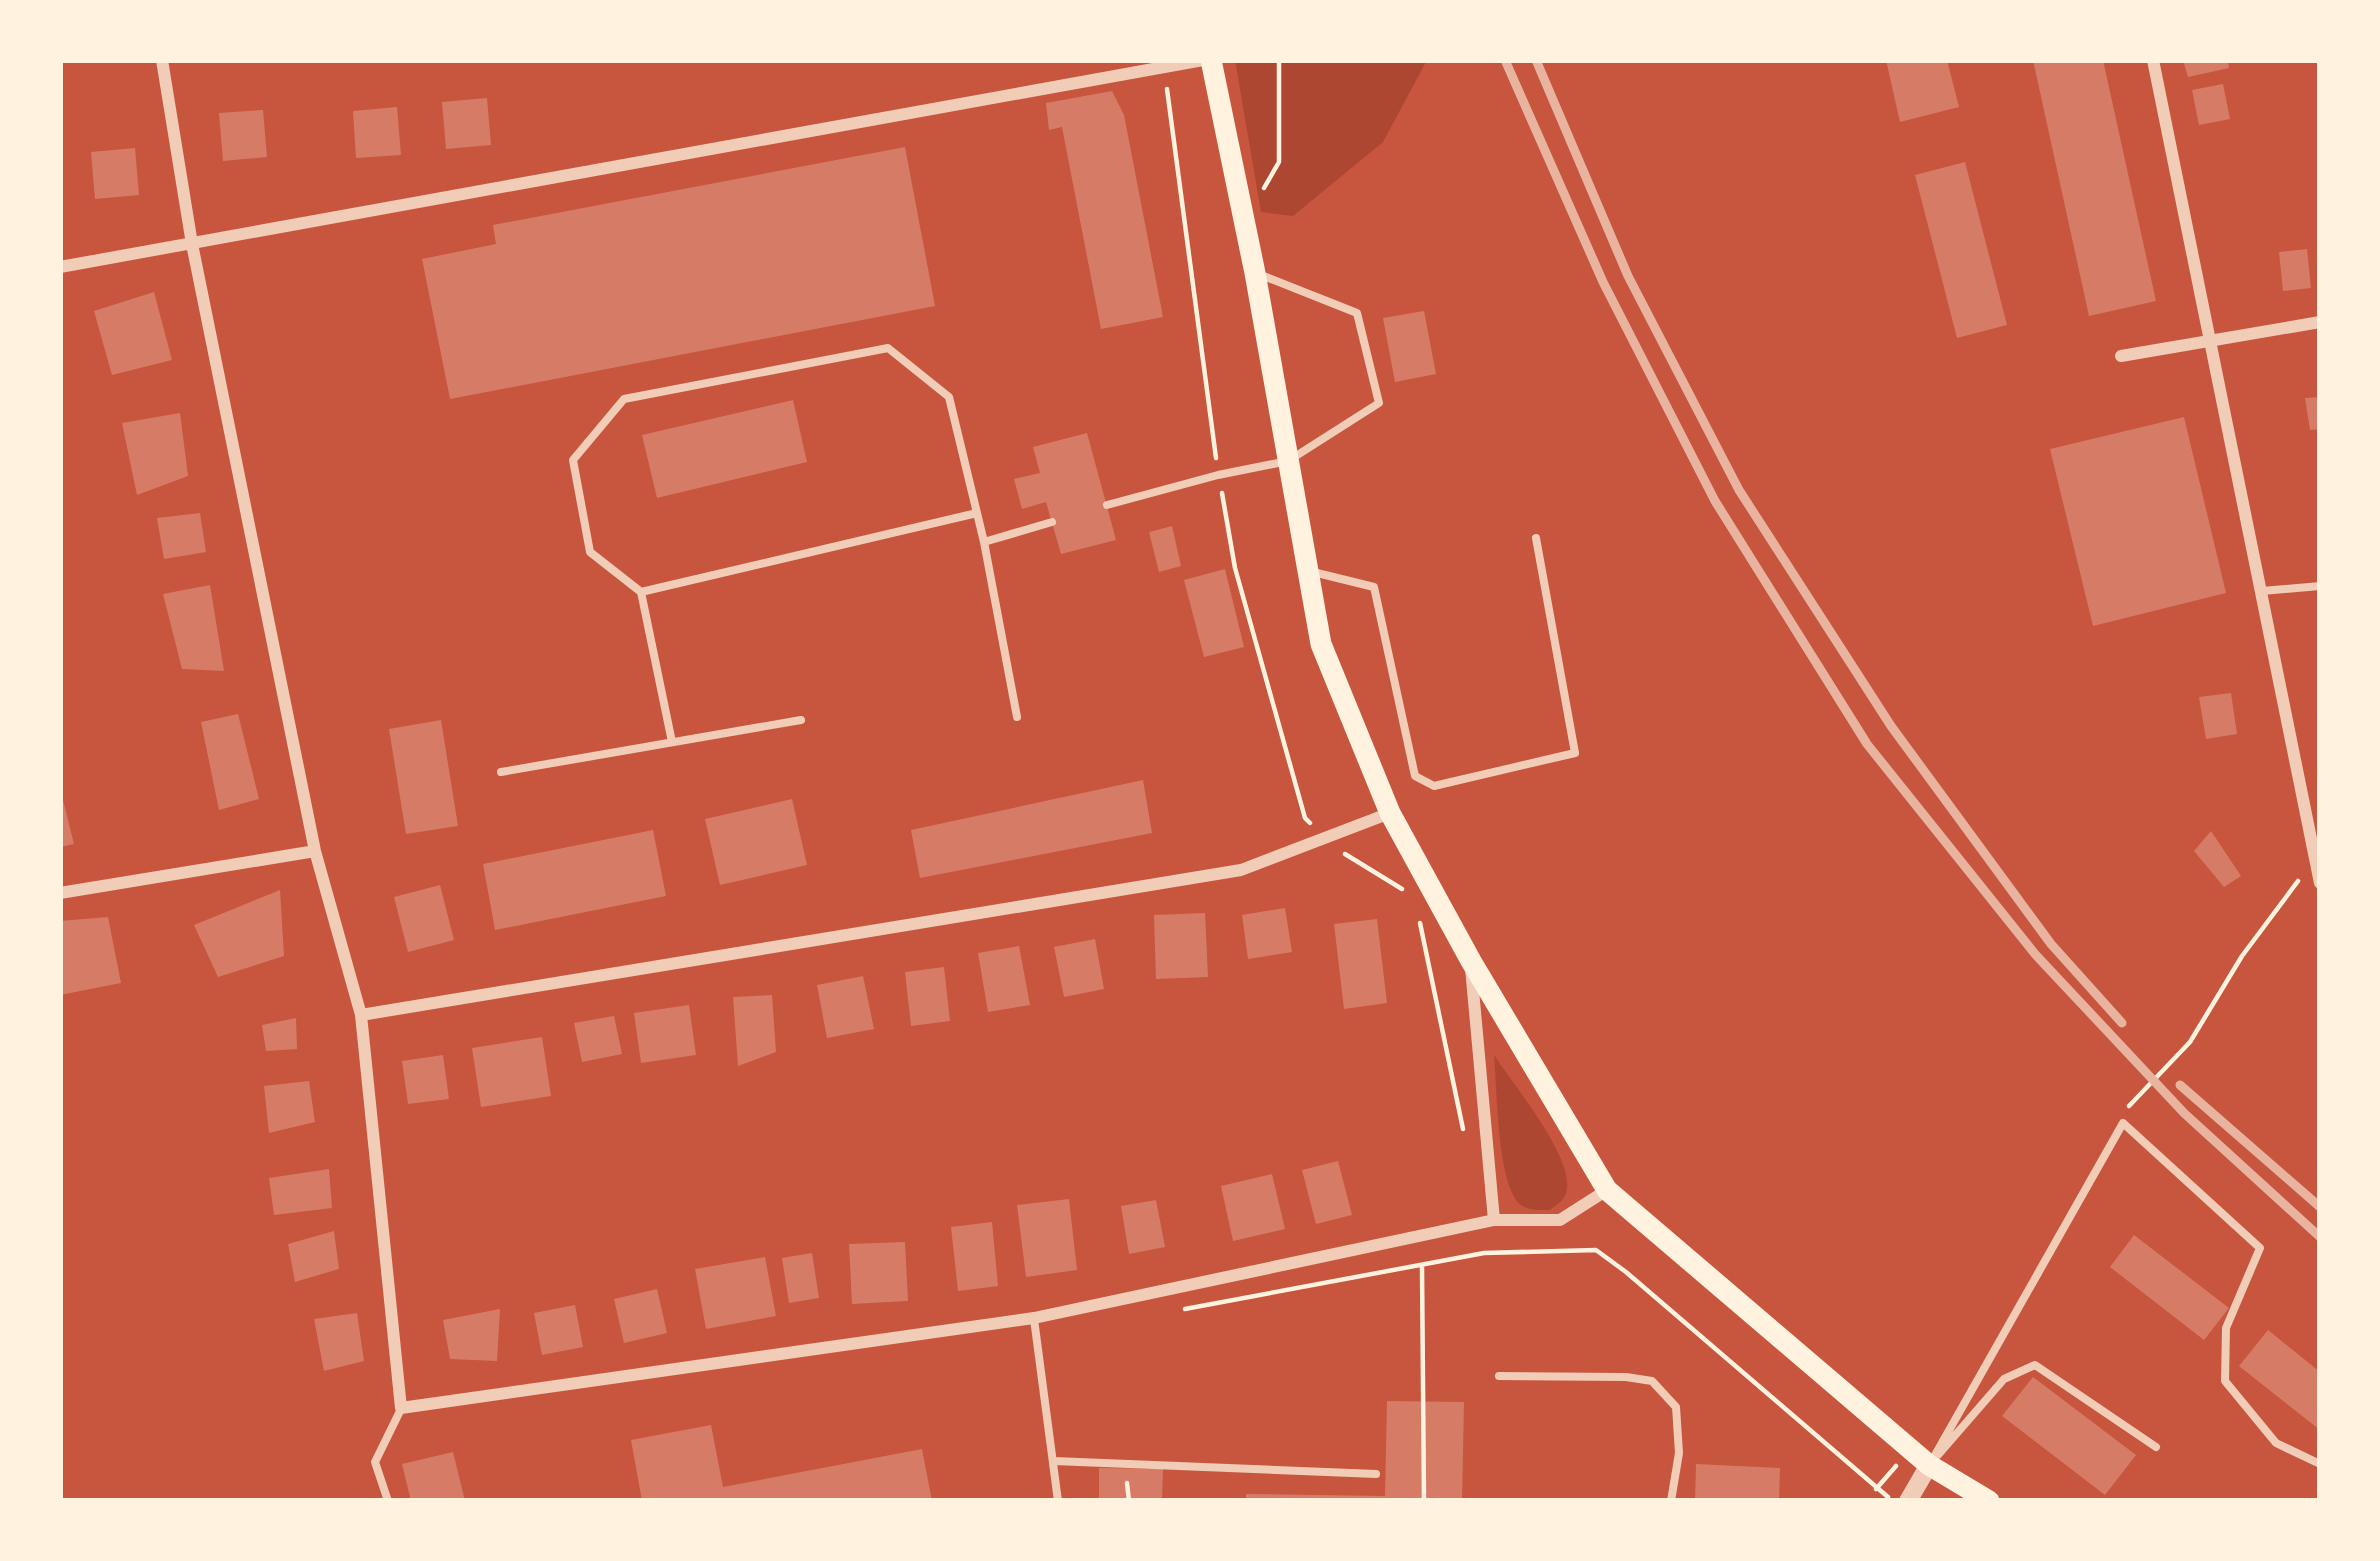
<svg xmlns="http://www.w3.org/2000/svg" width="2380" height="1561" font-family="'DejaVu Sans',sans-serif">
<rect width="100%" height="100%" fill="#c8553d"/>
<path fill="#ae4732" d="M1235,60h192l-44,82 -90,74 -32,-4z
M1494,1055c19,29 77,99 73,133 -1,11 -9,17 -18,22 -9,0 -19,1 -28,-5 -24,-18 -24,-119 -27,-150z"/>
<path fill="#d67c66" d="M1886,60h61l12,47 -59,15z
M2033,60h70l53,241 -67,15z
M2183,60h45l1,8 -41,9z
M2223,84l7,35 -31,6 -7,-35z
M1112,91l12,24 39,202 -62,12 -39,-202 -13,3 -3,-27z
M487,98l4,47 -45,4 -4,-47z
M397,107l4,48 -45,3 -3,-47z
M263,110l4,47 -44,4 -4,-48z
M905,147l30,159 -485,93 -28,-140 74,-15 -3,-19z
M135,148l4,47 -44,4 -4,-47z
M1965,162l42,163 -50,13 -42,-163z
M2307,249l4,39 -28,3 -4,-39z
M154,292l18,68 -60,15 -18,-64z
M1424,311l12,63 -41,8 -12,-64z
M2320,397v32l-10,1 -5,-32z
M793,400l14,62 -150,36 -15,-63z
M180,413l8,63 -51,19 -15,-72z
M2184,417l42,176 -133,33 -43,-177z
M1087,433l29,107 -55,14 -15,-52 -24,7 -8,-30 26,-6 -7,-26z
M200,513l6,39 -42,7 -7,-41z
M1172,526l9,40 -22,6 -10,-40z
M1225,569l19,78 -40,10 -20,-77z
M210,585l14,86 -42,-2 -19,-75z
M2231,693l6,41 -31,5 -7,-42z
M238,714l21,85 -40,11 -18,-88z
M441,720l17,106 -52,8 -17,-105z
M1143,780l9,53 -232,45 -9,-48z
M62,796l12,48 -14,3v-50z
M792,799l15,66 -87,20 -15,-66z
M653,830l13,66 -171,34 -12,-66z
M2211,831l30,45 -17,11 -30,-36z
M440,885l14,55 -46,12 -14,-55z
M280,890l4,66 -66,21 -24,-52z
M1285,908l7,44 -44,7 -6,-44z
M1205,913l3,64 -52,2 -2,-64z
M108,917l13,66 -61,12v-74z
M1377,919l10,84 -43,6 -10,-85z
M1095,939l9,50 -40,8 -10,-50z
M1019,946l11,59 -42,7 -10,-59z
M944,967l6,54 -39,5 -6,-54z
M863,976l11,53 -47,9 -10,-53z
M772,995l4,57 -38,14 -5,-69z
M689,1005l7,50 -55,8 -7,-50z
M614,1016l8,38 -40,8 -8,-39z
M296,1018l1,31 -31,2 -4,-26z
M542,1037l9,59 -70,11 -9,-59z
M443,1055l6,44 -41,5 -6,-43z
M309,1081l6,41 -46,11 -5,-47z
M1338,1161l14,54 -36,9 -14,-54z
M329,1169l3,39 -58,7 -5,-37z
M1272,1174l13,55 -52,12 -12,-55z
M1069,1199l8,71 -51,7 -9,-72z
M1156,1200l9,47 -36,7 -8,-48z
M992,1222l6,64 -40,5 -7,-64z
M334,1231l5,38 -44,13 -7,-38z
M2134,1235l95,73 -25,32 -94,-73z
M905,1242l3,59 -56,3 -3,-60z
M812,1253l7,45 -30,5 -7,-45z
M765,1257l11,59 -70,13 -11,-60z
M657,1289l10,44 -43,10 -10,-44z
M575,1305l8,42 -41,8 -8,-42z
M500,1309l-3,52 -47,-2 -7,-39z
M357,1313l7,48 -40,10 -10,-52z
M2268,1330l52,42v58l-81,-64z
M2033,1377l103,78 -31,40 -103,-79z
M1387,1401l77,1 -2,99h-216v-7l139,2z
M711,1425l12,62 199,-38 10,52h-290l-11,-61z
M453,1452l12,49h-54l-9,-37z
M1696,1464l84,4 -1,33h-84z
M1099,1468l64,1 -1,32h-63z"/>
<g fill="none" stroke-linecap="round" stroke-linejoin="round">
<path stroke="#fff3e0" stroke-width="4.5" d="M1167,89l49,369
M1264,188l15,-26v-102
M1222,493l13,75 70,250 5,5
M1345,854l57,35
M1420,923l43,206
M2129,1106l61,-64 52,-86 56,-75
M1422,1267l2,234
M1185,1309l299,-56 112,-3 30,22 262,225
M1127,1483l2,18
M1876,1489l20,-23"/>
<path stroke="#f1ccb7" stroke-width="8" d="M1107,505l111,-30 70,-14 91,-58 -22,-90 -96,-38
M984,542l68,-20
M1309,571l65,16 41,189 19,10 141,-33 -39,-215
M2262,591l58,-5
M641,592l336,-79
M672,742l-31,-150 -51,-40 -17,-92 51,-61 264,-51 61,49 35,145 33,175
M501,772l300,-52
M1034,1319l24,182
M1499,1376l127,1 26,4 24,26 3,46 -8,48
M1938,1455l66,-76 31,-14 121,82
M1054,1461l322,13
M1930,1464l193,-341 137,125 -34,80 -1,53 51,62 44,21
M388,1501l-13,-39 26,-53"/>
<path stroke="#f1ccb7" stroke-width="12" d="M162,60l30,184 123,607 46,164 40,393 633,-90 460,-98h66l47,-30
M2153,60l167,823
M60,267l1143,-207
M2121,356l199,-34
M60,893l255,-42
M1471,968l23,252
M361,1015l880,-145 149,-57"/>
<path stroke="#f1ccb7" stroke-width="18" d="M1908,1501l21,-36"/>
<path stroke="#fff3e0" stroke-width="21" d="M1211,60l44,213 66,371 69,169 81,148 136,229 322,275 60,36"/>
<path stroke="#e9b49f" stroke-width="9" d="M1505,60l98,222 112,219 152,243 168,210 149,159 136,124
M1536,60l92,216 111,214 152,236 160,218 71,79
M2180,1085l140,122"/>
</g>
<rect width="2380" height="1561" fill="none" stroke="#fff3e0" stroke-width="126"/>
</svg>
